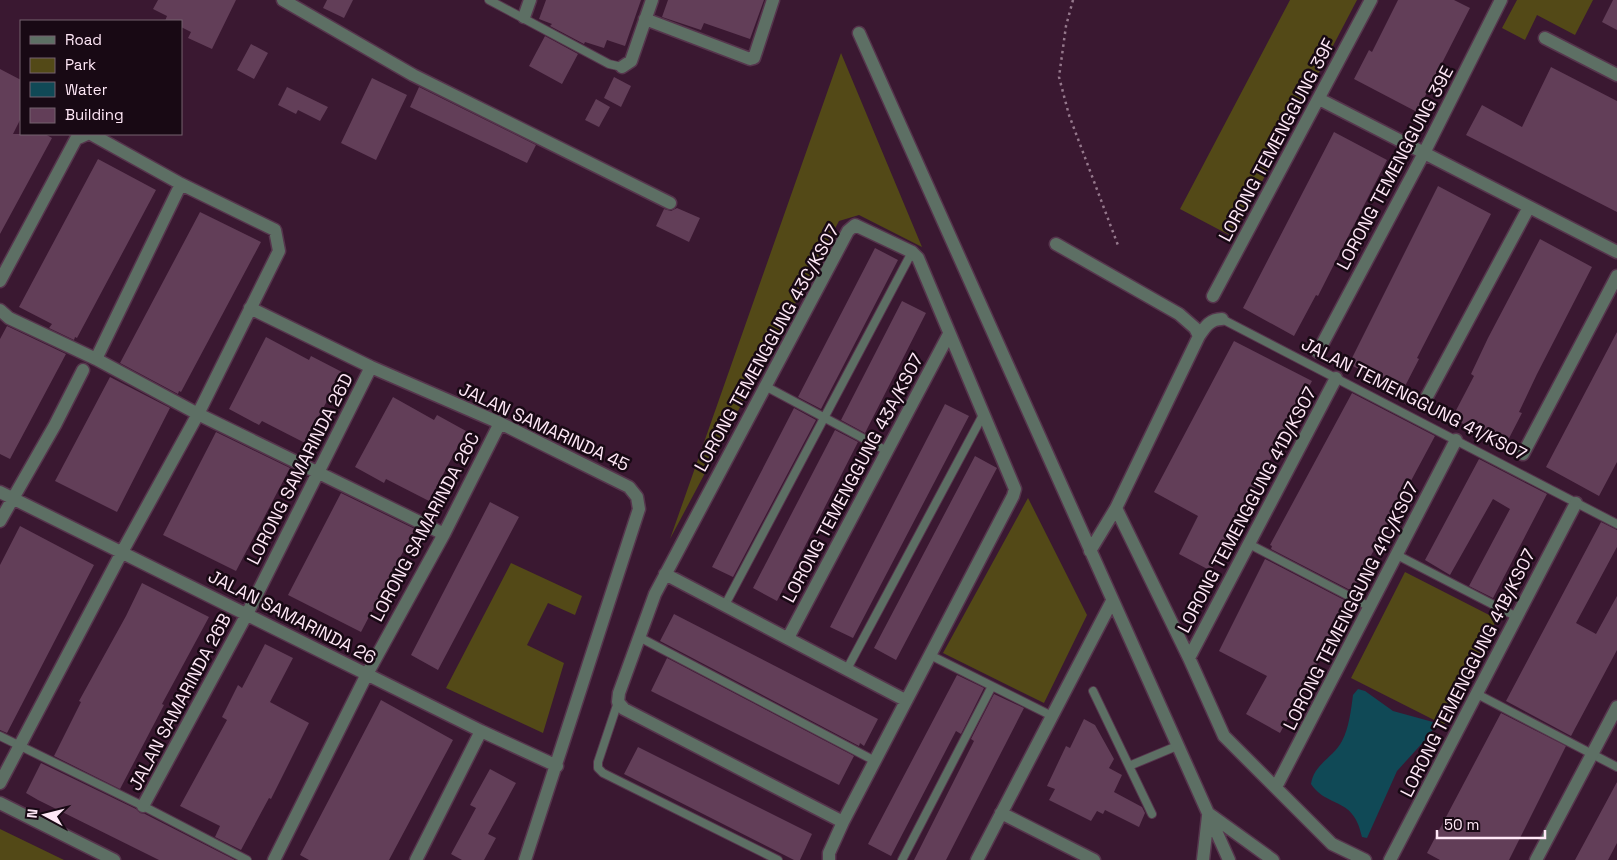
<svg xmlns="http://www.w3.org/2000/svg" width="1617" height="860" font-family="'Space Grotesk',sans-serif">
<rect width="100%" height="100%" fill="#3a1831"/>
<path fill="#534917" d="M1290,0h67l-124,237 -53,-28z
M1517,0h76l-18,35 -38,-20 -12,25 -23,-12z
M841,53l81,194 -63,-32 -20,6 -169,318z
M1028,498l59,117 -43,88 -101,-50z
M511,563l71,33 -7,19 -27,-12 -21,42 37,18 -21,70 -97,-45z
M1405,572l92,47 -53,106 -93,-47z
M0,829l64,31h-64z"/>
<path fill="#104956" d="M1358,689l7,2 28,20 40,11 1,6 -8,11 -29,32 -30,67 -5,-1c-8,-41 -34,-28 -51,-53 3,-20 22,-26 31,-43 7,-13 9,-31 11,-46z"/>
<path fill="#623e58" d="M158,0h78l-24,49 -24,-11 3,-6 -10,-5v-6h-16l2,-5 -14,-7z
M327,0h26l-9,18 -21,-10z
M546,0h95l-16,46 -18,-6 -3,8 -19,-6 -1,2 -34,-18 2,-2 -13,-5z
M668,0h96l-14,39 -46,-16 -3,7 -39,-13z
M1398,0h56l16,8 -53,104 -63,-33 15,-29 3,2z
M1613,0h4v30l-15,-8z
M545,36l33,18 -16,30 -33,-18z
M251,44l17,9 -14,26 -17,-9z
M1551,67l66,34v111l-151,-77 16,-30 40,22z
M0,69l21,11v38l-8,16h32l7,4 -52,96z
M614,77l17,9 -10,21 -17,-9z
M372,78l35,17 -31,65 -35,-17z
M287,87l41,20 -8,14 -22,-11 -2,4 -18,-9z
M419,87l117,58 -9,18 -117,-56z
M596,99l14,8 -11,20 -14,-7z
M1334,132l53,28 -69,136 -2,-1 -22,41 -51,-28z
M98,159l58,31 -79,148 -2,-1 -1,3 -25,-12 3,-4 -33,-17z
M1438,186l53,28 -74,144 2,1 -17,33 -53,-28z
M677,208l23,10 -11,24 -33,-16 8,-17 7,2z
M200,212l61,30 -80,150 -2,-1 -1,3 -58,-31z
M1540,239l52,28 -55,107 -18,38 3,1 -17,33 -53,-28 22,-42 -3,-2 17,-36z
M875,248l23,12 -77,149 -23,-12z
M902,301l24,12 -61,120 -24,-13z
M7,326l59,28 -56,105 -10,-5v-115z
M1617,332v130l-18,34 -53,-29z
M266,337l43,23 2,-4 31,16 -37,71 -43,-22 -3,4 -30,-16z
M1234,341l78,40 -101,190 -32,-17 19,-38 -44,-24z
M110,377l60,31 -53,104 -62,-31z
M1352,393l83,43 -83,155 -81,-42 1,-3 -2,-1z
M393,397l41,23 3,-5 29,16 -37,70 -43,-22 -2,4 -29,-16z
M945,404l24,12 -116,222 -23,-11z
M794,408l22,12 -83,157 -21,-10z
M835,430l23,12 -81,159 -24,-13z
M216,432l74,36 -54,103 -73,-36z
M975,456l22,12 -101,192 -22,-12z
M1479,459l68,35 -54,104 -24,-12 41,-77 -17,-10 -43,76 -25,-15z
M341,493l74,36 -54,103 -73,-37z
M490,502l29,15 -81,153 -27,-15z
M1601,522l16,8v17l-41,76 20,11 21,-38v54l-46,86 -65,-35z
M20,526l74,39 -87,168 -7,-3v-165z
M1265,559l85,44 -70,130 -34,-19 21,-38 -48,-25z
M142,583l67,34 -47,87 2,1 -44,84 -66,-33 27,-54 -2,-1 47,-85z
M674,614l204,105 -14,27 -4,-3 -1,3 -199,-105z
M265,644l28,14 -23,44 39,21 -38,76 -2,-1 -28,52 -26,-13 5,-11 -40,-20 47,-86 -5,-3 16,-32 4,3z
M667,658l187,98 -15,29 -188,-94z
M957,675l27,13 -23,46 -5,-3 -65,125 -23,-12z
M994,694l30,14 -78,152h-32l60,-119 -3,-2z
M381,700l72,40 -64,120h-80l-9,-5z
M1501,713l65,33 -57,114h-69l-13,-7z
M1084,719l11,6 19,34 -5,9 13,7 -8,17 28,15 3,6 -6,14 -34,-17 -2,4 -6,-3 -6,10 -42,-21 6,-11 -8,-3 19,-40 4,2z
M638,747l174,87 -12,26h-6l-170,-86z
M41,763l95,46 4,4 5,1 90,46h-76l-121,-60 -12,-7z
M490,769l26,14 -28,51 8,4 -12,22h-22l-11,-6 25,-46 -6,-3z
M1617,782v61l-9,17h-33z"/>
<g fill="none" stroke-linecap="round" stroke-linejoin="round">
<defs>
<path id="service" d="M489,0l120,64 13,3
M1222,319l395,205
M765,386l122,65
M1249,544l121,63
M1397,555l120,62
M725,605l187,-353
M639,637l236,124
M930,655l122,61
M847,669l137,-256
M1093,691l59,123
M1477,694l140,73
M618,702l-20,60v6l5,5 175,87
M0,736l143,70 104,54
M1129,766l48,-20
M902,860l90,-174"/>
<path id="minor" d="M283,0l130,75 257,128
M524,17l6,-17
M645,19l105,40 4,-1 19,-58
M859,33l370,827
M1545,38l72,37
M622,67l9,-6 21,-61
M1319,99l298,153
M1056,244l123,70 16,14 4,8 -83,172 -26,43
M0,281l76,-142 11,-5
M1213,296l158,-296
M250,308l121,59 129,56 129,64 8,10 2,12 -114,351
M0,310l9,8 87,41 102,55 246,120
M1199,336c6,-9 11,-17 23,-17
M1318,352l106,-199 77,-153
M96,359l85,-175
M1423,404l106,-197
M1523,454l94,-178
M0,492l481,239 76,35
M1116,508l73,150 35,78 108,108 33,16
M0,521l55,-96 28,-55
M665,574l240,126
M788,638l161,-304
M1189,658l147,-280
M0,783l122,-231 76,-138 81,-163 -4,-21 -94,-46 -90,-50
M1276,787l180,-347
M0,803l114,57
M143,806l104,-192 124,-247
M1001,813l93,47
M1208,813l65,47
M274,860l93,-186 77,-140 56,-111
M416,860l65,-129
M829,860v-7l14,-31 170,-326 2,-7 -97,-231 -6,-6 -57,-27 -7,6 -193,363 -36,99 -1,9 6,7 219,113
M977,860l135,-259
M1203,860l5,-44
M1390,860l186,-357
M1536,860l81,-153"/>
</defs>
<use href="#service" stroke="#56354d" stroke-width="10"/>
<use href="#minor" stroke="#56354d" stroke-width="15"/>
<path stroke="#95788c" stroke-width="2.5" stroke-dasharray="2.5 4" stroke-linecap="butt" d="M1073,0l-7,26 -7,51 10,38 50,133"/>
<use href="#service" stroke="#5d6f64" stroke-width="8"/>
<use href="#minor" stroke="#5d6f64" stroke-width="12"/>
</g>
<g text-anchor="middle" stroke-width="5" stroke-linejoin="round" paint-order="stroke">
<g font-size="18" fill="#ffe8f7" stroke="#180914">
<text transform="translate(1277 140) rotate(-62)" y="6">LORONG TEMENGGUNG 39F</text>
<text transform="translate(1395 168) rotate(-62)" y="6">LORONG TEMENGGUNG 39E</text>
<text transform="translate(767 348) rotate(-61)" y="6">LORONG TEMENGGUNG 43C/KS07</text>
<text transform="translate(1414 399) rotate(27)" y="6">JALAN TEMENGGUNG 41/KS07</text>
<text transform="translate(544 427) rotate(25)" y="6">JALAN SAMARINDA 45</text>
<text transform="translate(300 469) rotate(-63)" y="6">LORONG SAMARINDA 26D</text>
<text transform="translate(853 478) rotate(-62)" y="6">LORONG TEMENGGUNG 43A/KS07</text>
<text transform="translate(1247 510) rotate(-62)" y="6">LORONG TEMENGGUNG 41D/KS07</text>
<text transform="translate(425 527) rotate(-62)" y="6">LORONG SAMARINDA 26C</text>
<text transform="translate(1351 606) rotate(-63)" y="6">LORONG TEMENGGUNG 41C/KS07</text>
<text transform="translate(292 617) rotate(27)" y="6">JALAN SAMARINDA 26</text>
<text transform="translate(1468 673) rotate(-63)" y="6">LORONG TEMENGGUNG 41B/KS07</text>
<text transform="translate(180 702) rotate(-62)" y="6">JALAN SAMARINDA 26B</text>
</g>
</g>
<rect x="20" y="20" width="162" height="115" fill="#180914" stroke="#74626f"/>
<rect x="30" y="36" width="25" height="8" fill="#5d6f64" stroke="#74626f"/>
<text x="65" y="45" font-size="15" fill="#ffe8f7">Road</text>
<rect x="30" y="58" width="25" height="15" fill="#534917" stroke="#74626f"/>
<text x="65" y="70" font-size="15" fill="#ffe8f7">Park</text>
<rect x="30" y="82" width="25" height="15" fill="#104956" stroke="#74626f"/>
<text x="65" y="95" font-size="15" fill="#ffe8f7">Water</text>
<rect x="30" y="108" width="25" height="15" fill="#623e58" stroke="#74626f"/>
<text x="65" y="120" font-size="15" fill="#ffe8f7">Building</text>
<g transform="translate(45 815) rotate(277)" stroke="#180914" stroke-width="4" paint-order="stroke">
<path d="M0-4L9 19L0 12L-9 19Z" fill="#ffe8f7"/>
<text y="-8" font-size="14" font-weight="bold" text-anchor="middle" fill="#ffe8f7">N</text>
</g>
<path d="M1437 830v8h108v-8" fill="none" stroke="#ffe8f7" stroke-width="2.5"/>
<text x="1444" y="830" font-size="15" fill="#ffe8f7" stroke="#180914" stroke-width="4" paint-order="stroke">50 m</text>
</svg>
